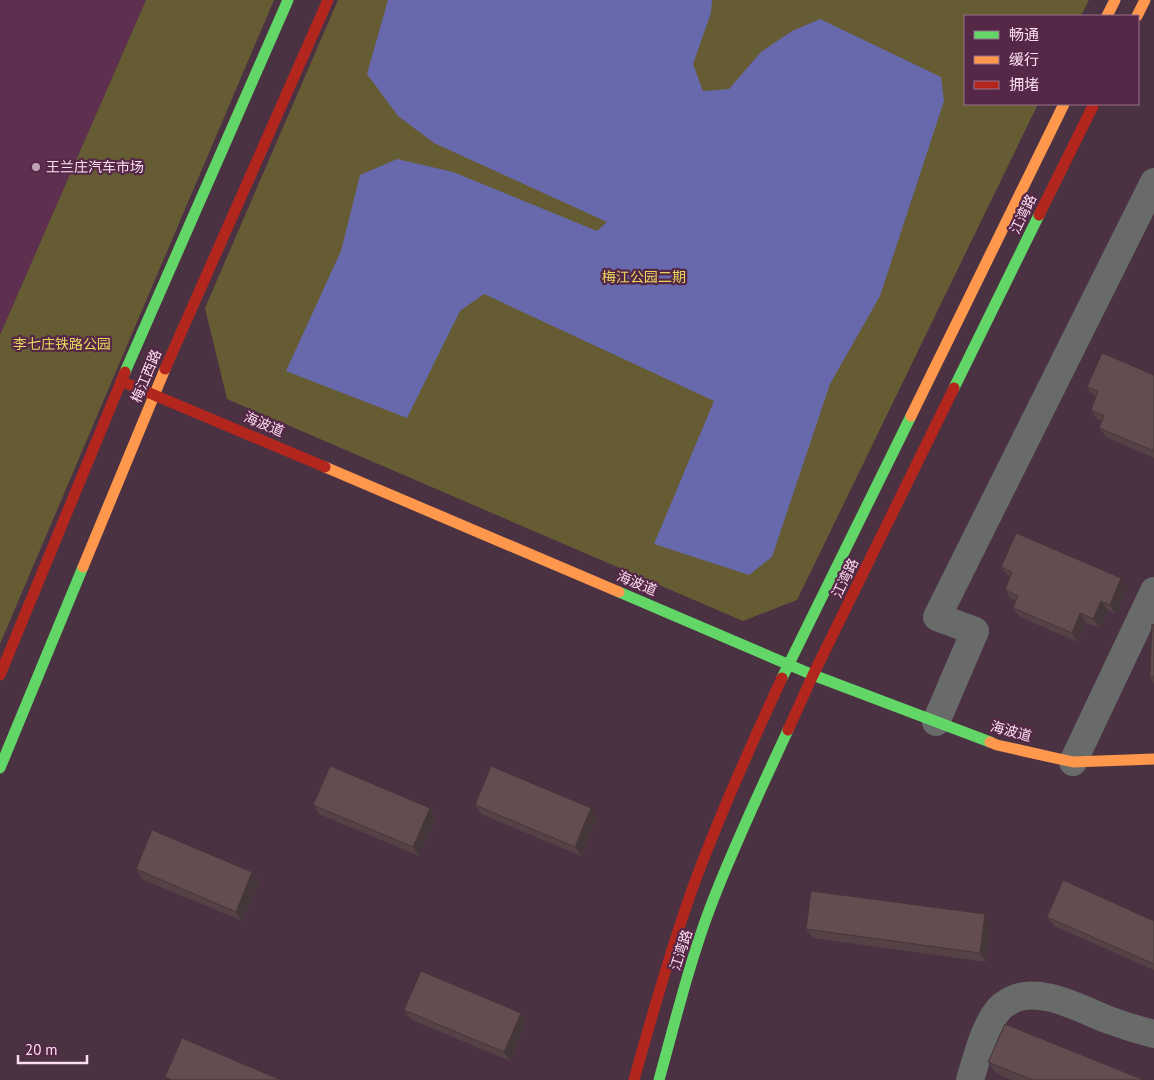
<svg xmlns="http://www.w3.org/2000/svg" width="1154" height="1080" font-family="'PT Sans','Noto Sans SC',sans-serif">
<rect width="100%" height="100%" fill="#4a3243"/>
<path fill="#5f2f50" d="M0,0h146l-146,335z"/>
<path fill="#665c33" d="M146,0h128l-274,644v-309z
M338,0h751l-8,16h-116v88h73l-241,496 -54,21 -516,-222 -22,-91z"/>
<path fill="#6769ac" d="M388,0h324l-1,13 -18,51 10,27 26,-2 32,-37 31,-21 28,-12 121,58 3,24 -64,195 -50,88 -58,173 -23,18 -95,-31 60,-143 -230,-107 -24,17 -53,107 -121,-47 55,-120 19,-76 37,-16 56,13 144,59 10,-9 -173,-79 -36,-27 -31,-42z"/>
<g fill="none" stroke-linecap="round" stroke-linejoin="round">
<path stroke="#696b6a" stroke-width="28" d="M936,722l39,-91 -38,-14 217,-435
M1073,762l81,-171
M970,1080c7,-23 14,-53 29,-71 2,-3 6,-5 9,-7 28,-18 71,6 98,17 16,6 32,11 48,15"/>
<path stroke="#63d668" stroke-width="11" d="M125,372l163,-372
M954,388l85,-173
M619,592l194,83 177,67
M782,678l129,-262
M0,768l83,-201
M659,1080c16,-58 30,-116 51,-172 23,-61 51,-119 78,-178"/>
<path stroke="#ff974d" stroke-width="11" d="M1107,16l8,-16
M1137,16l8,-16
M911,416l153,-312
M325,467l294,125
M83,567l82,-198
M990,742l7,3 76,17 81,-3"/>
<path stroke="#b3261e" stroke-width="11" d="M1039,215l55,-111
M165,369l163,-369
M121,381l204,86
M0,675l125,-303
M788,730l25,-55 141,-287
M634,1080c18,-65 36,-129 59,-193 26,-71 57,-140 89,-209"/>
</g>
<path fill="#554246" d="M1154,375v83l-48,-21 -7,-9 3,-7 -5,-2 -6,-9 5,-13 -2,-1 -7,-9z
M1001,567l127,20 -12,27 -8,-4 -8,18 -14,-5 -8,19 -58,-25 -7,-9 3,-7 -5,-2 -6,-9 5,-13 -2,-1z
M1154,625v58l-4,-6z
M313,805l117,3 6,9 -17,39 -100,-42z
M475,805l123,12 -17,39 -100,-42z
M136,869l116,3 7,10 -17,39 -100,-42z
M1047,917l107,4v49l-100,-44z
M991,924l-5,38 -173,-24 -7,-9z
M404,1010l117,3 6,9 -17,39 -100,-42z
M988,1062l156,18h-132l-15,-6z"/>
<path fill="#453639" d="M1121,578l7,9 -12,27 -6,-9z
M1101,601l7,9 -8,18 -7,-9z
M1080,613l6,10 -8,19 -6,-9z
M430,808l6,9 -17,39 -6,-9z
M591,808l7,9 -17,39 -6,-9z
M252,872l7,10 -17,39 -6,-9z
M985,914l6,10 -5,38 -6,-9z
M521,1013l6,9 -17,39 -6,-9z"/>
<path fill="#634d51" stroke="#453639" d="M1102,353l52,22v76l-55,-23 5,-12 -13,-6 7,-19 -11,-4z
M1016,533l105,45 -11,27 -9,-4 -8,18 -13,-6 -8,20 -59,-25 5,-12 -13,-6 7,-18 -11,-5z
M1152,624l2,1v52h-4z
M330,766l100,42 -17,39 -100,-42z
M491,766l100,42 -16,39 -100,-42z
M152,830l100,42 -16,40 -100,-43z
M1063,880l91,41v43l-107,-47z
M811,891l174,23 -5,39 -174,-24z
M421,971l100,42 -17,39 -100,-42z
M1005,1024l139,56h-111l-45,-18z
M182,1038l99,42h-109l-7,-3z"/>
<circle fill="#bea2b5" stroke="#552847" stroke-width="2" cx="36" cy="167" r="5"/>
<g text-anchor="middle" stroke-width="4.5" stroke-linejoin="round" paint-order="stroke">
<g font-size="14" fill="#fddff2" stroke="#552847" text-anchor="start">
<text x="46" y="172">王兰庄汽车市场</text>
</g>
<g font-size="14" fill="#fddff2" stroke="#552847">
<text transform="translate(1023 214) rotate(-64)" y="5">江湾路</text>
<text transform="translate(146 376) rotate(-67)" y="5">梅江西路</text>
<text transform="translate(264 424) rotate(23)" y="5">海波道</text>
<text transform="translate(845 578) rotate(-64)" y="5">江湾路</text>
<text transform="translate(637 583) rotate(23)" y="5">海波道</text>
<text transform="translate(1011 731) rotate(15)" y="5">海波道</text>
<text transform="translate(681 950) rotate(-72)" y="5">江湾路</text>
</g>
<g font-size="14" fill="#ead55d" stroke="#552847">
<text x="644" y="282">梅江公园二期</text>
<text x="62" y="349">李七庄铁路公园</text>
</g>
</g>
<rect x="964" y="15" width="175" height="90" fill="#552847" stroke="#98718b"/>
<rect x="974" y="31" width="25" height="8" fill="#63d668" stroke="#98718b"/>
<text x="1009" y="40" font-size="15" fill="#fddff2">畅通</text>
<rect x="974" y="56" width="25" height="8" fill="#ff974d" stroke="#98718b"/>
<text x="1009" y="65" font-size="15" fill="#fddff2">缓行</text>
<rect x="974" y="81" width="25" height="8" fill="#b3261e" stroke="#98718b"/>
<text x="1009" y="90" font-size="15" fill="#fddff2">拥堵</text>
<path d="M18 1055v8h69v-8" fill="none" stroke="#fddff2" stroke-width="2.5"/>
<text x="25" y="1055" font-size="15" fill="#fddff2" stroke="#552847" stroke-width="4" paint-order="stroke">20 m</text>
</svg>
